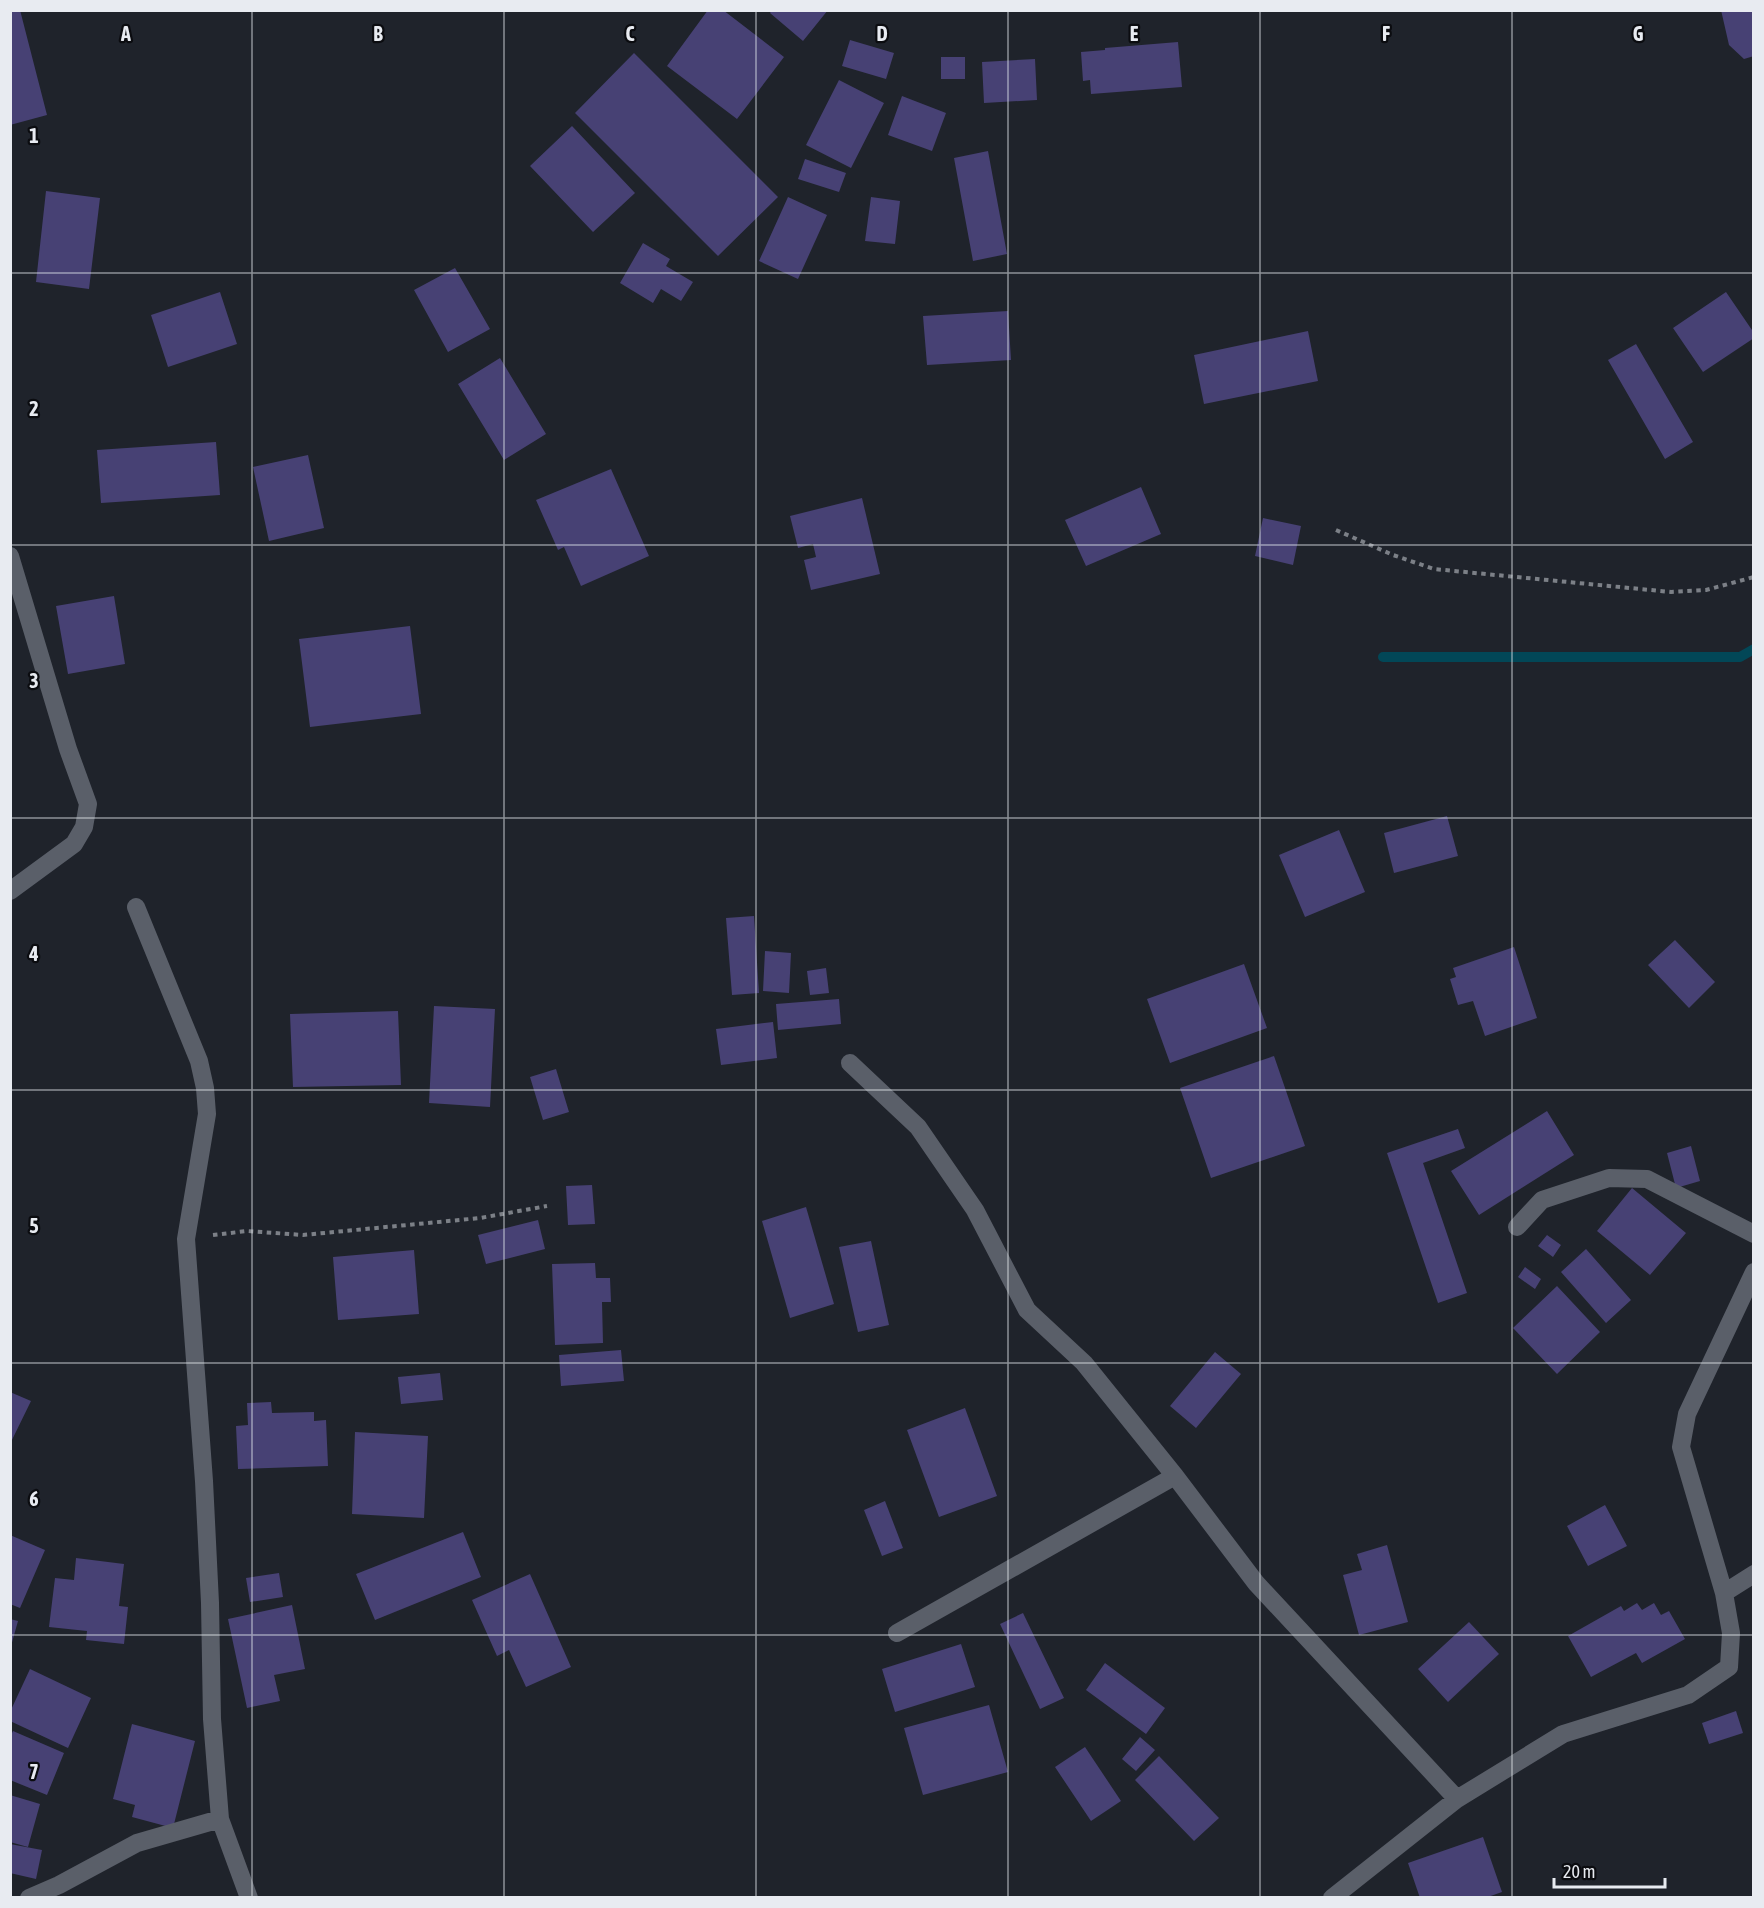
<svg xmlns="http://www.w3.org/2000/svg" width="1764" height="1908" font-family="'Asap Condensed',sans-serif">
<rect width="100%" height="100%" fill="#1f232b"/>
<g fill="none" stroke-linecap="round" stroke-linejoin="round">
<path stroke="#024757" stroke-width="10" d="M1383,657h357l14,-8"/>
</g>
<path fill="#474174" d="M10,10h10l27,105 -37,10z
M708,10h15l61,47 -47,62 -70,-53z
M772,10h56l-25,31 -33,-28z
M1721,10h33v46l-10,3 -15,-14z
M850,40l44,13 -8,26 -44,-13z
M1178,42l4,45 -91,7 -1,-14 -7,1 -2,-29 24,-2v-2z
M634,53l144,144 -60,59 -143,-143z
M941,57h24v22h-24z
M1035,59l2,41 -53,3 -2,-41z
M839,80l45,23 -33,65 -45,-23z
M902,96l44,17 -14,38 -44,-16z
M572,126l63,67 -42,39 -63,-66z
M988,151l19,103 -34,7 -19,-103z
M805,159l41,14 -7,19 -41,-13z
M46,191l54,7 -11,91 -53,-7z
M788,197l39,18 -29,64 -39,-18z
M871,197l29,4 -5,43 -30,-3z
M643,243l27,16 -4,7 27,16 -12,19 -20,-12 -8,14 -33,-20z
M455,268l35,61 -42,23 -34,-62z
M220,292l17,52 -69,23 -17,-52z
M1726,292l28,41v5l-51,34 -30,-44z
M1008,311l3,49 -84,5 -4,-49z
M1308,331l10,50 -114,23 -10,-49z
M1636,344l57,98 -28,17 -57,-99z
M500,358l46,76 -42,26 -46,-76z
M216,442l4,53 -119,8 -4,-53z
M308,455l16,73 -55,13 -16,-74z
M611,469l38,87 -68,30 -17,-39 -6,3 -22,-50z
M1141,487l20,47 -75,32 -21,-46z
M862,498l18,76 -69,16 -7,-30 12,-3 -3,-13 -15,4 -8,-32z
M1263,518l38,8 -8,39 -38,-9z
M114,596l11,68 -57,10 -12,-68z
M410,626l11,88 -111,13 -11,-88z
M1447,816l11,40 -64,17 -10,-40z
M1339,830l26,62 -60,25 -26,-62z
M754,916l5,77 -27,2 -6,-77z
M1675,940l40,42 -26,26 -41,-43z
M1514,947l23,71 -52,18 -12,-35 -15,4 -8,-26 6,-2 -3,-9z
M765,951l26,2 -2,40 -26,-2z
M1244,964l23,64 -97,35 -23,-64z
M826,968l3,25 -19,2 -3,-24z
M839,999l2,25 -63,6 -2,-26z
M434,1006l61,3 -5,98 -61,-4z
M398,1011l3,74 -108,2 -3,-73z
M773,1022l4,36 -56,7 -5,-36z
M1274,1056l31,90 -94,32 -31,-90z
M556,1069l13,43 -26,8 -13,-43z
M1547,1111l27,44 -95,60 -28,-44z
M1458,1129l7,19 -42,15 44,130 -29,10 -51,-150z
M1691,1146l9,35 -24,7 -9,-35z
M592,1185l3,39 -27,1 -2,-39z
M1632,1188l54,45 -36,42 -53,-44z
M806,1207l28,97 -44,14 -28,-97z
M538,1220l7,29 -59,15 -8,-29z
M1547,1235l14,10 -8,12 -15,-11z
M871,1241l18,84 -31,7 -19,-85z
M1586,1249l45,51 -25,23 -45,-51z
M414,1250l5,64 -81,6 -5,-63z
M595,1263l1,15h14l1,24h-9l1,41 -48,2 -3,-81z
M1525,1267l16,12 -6,10 -17,-12z
M1557,1286l43,46 -43,42 -44,-46z
M621,1350l3,31 -63,5 -2,-31z
M1215,1352l26,22 -45,54 -26,-22z
M440,1373l3,27 -42,4 -3,-27z
M10,1392l21,9 -21,43z
M271,1402l1,11 42,-1v9l12,-1 2,46 -90,3 -2,-43 12,-1 -1,-22z
M965,1408l32,88 -58,21 -32,-87z
M355,1432l73,4 -4,82 -72,-4z
M885,1501l18,47 -21,8 -18,-46z
M1605,1505l22,41 -39,20 -21,-40z
M463,1532l18,45 -106,43 -19,-46z
M10,1535l35,15 -25,58 -10,-4z
M1387,1545l21,77 -49,13 -16,-60 19,-5 -5,-16z
M76,1558l48,6 -5,42 9,1 -4,37 -38,-4 1,-9 -38,-4 6,-49 19,2z
M279,1573l4,24 -33,5 -4,-24z
M530,1574l41,93 -45,20 -17,-37 -12,6 -25,-56z
M1637,1603l5,7 12,-7 7,12 8,-4 16,28 -43,24 -6,-10 -45,24 -23,-41 53,-30 3,5z
M292,1605l13,64 -31,6 6,26 -33,7 -19,-89z
M1023,1613l41,85 -24,11 -40,-85z
M10,1619l8,2 -7,25h-1z
M1469,1622l30,32 -51,48 -30,-33z
M961,1644l14,43 -80,25 -13,-43z
M1105,1663l60,45 -19,26 -60,-44z
M30,1669l61,29 -23,50 -58,-27v-9z
M989,1705l19,67 -85,23 -19,-67z
M1736,1711l7,22 -34,11 -7,-21z
M132,1724l63,17 -22,87 -41,-11 3,-12 -22,-6z
M13,1731l51,22 -17,42 -37,-15v-43z
M1140,1737l15,13 -19,21 -14,-12z
M1085,1747l36,54 -30,20 -36,-54z
M1159,1756l60,62 -25,23 -59,-61z
M10,1795l30,9 -12,43 -18,-5z
M1483,1837l19,55 -17,6h-65l-12,-35z
M10,1844l32,6 -6,29 -26,-6z"/>
<g fill="none" stroke-linecap="round" stroke-linejoin="round">
<path stroke="#7c8087" stroke-width="4" stroke-dasharray="4.5 4.5" stroke-linecap="butt" d="M1336,530l57,25 41,14 237,23 35,-2 48,-13
M213,1235l34,-4 56,4 177,-17 67,-12"/>
<path stroke="#5a5f69" stroke-width="18" d="M10,556l58,193 20,55 -4,23 -10,17 -64,47
M136,907l63,154 6,27 2,26 -21,125 18,242 6,122 2,116 8,100 29,79
M850,1063l68,64 57,83 52,100 57,53 91,113 81,107 201,216
M1517,1227l25,-27 67,-22 38,1 107,55
M1724,1593l30,-19
M897,1633l278,-157
M29,1898l30,-13 78,-42 83,-24
M1332,1898l125,-99 106,-65 125,-39 41,-28 2,-34 -7,-40 -43,-146 6,-33 67,-142"/>
</g>
<path fill="none" stroke="#e8ebf1" stroke-width="1.5" stroke-opacity="0.55" d="M252,10v1888M504,10v1888M756,10v1888M1008,10v1888M1260,10v1888M1512,10v1888M10,273h1744M10,545h1744M10,818h1744M10,1090h1744M10,1363h1744M10,1635h1744"/>
<g font-size="20" text-anchor="middle" font-weight="bold" fill="#e8ebf1" stroke="#0b0c10" stroke-width="4.5" stroke-linejoin="round" paint-order="stroke">
<text x="126" y="41">A</text>
<text x="378" y="41">B</text>
<text x="630" y="41">C</text>
<text x="882" y="41">D</text>
<text x="1134" y="41">E</text>
<text x="1386" y="41">F</text>
<text x="1638" y="41">G</text>
<text x="34" y="143">1</text>
<text x="34" y="416">2</text>
<text x="34" y="688">3</text>
<text x="34" y="961">4</text>
<text x="34" y="1233">5</text>
<text x="34" y="1506">6</text>
<text x="34" y="1779">7</text>
</g>
<rect width="1764" height="1908" fill="none" stroke="#e8ebf1" stroke-width="24"/>
<path d="M1554 1878v9h111v-9" fill="none" stroke="#e8ebf1" stroke-width="3"/>
<text x="1563" y="1878" font-size="18" fill="#e8ebf1" stroke="#0b0c10" stroke-width="4.5" paint-order="stroke">20 m</text>
</svg>
